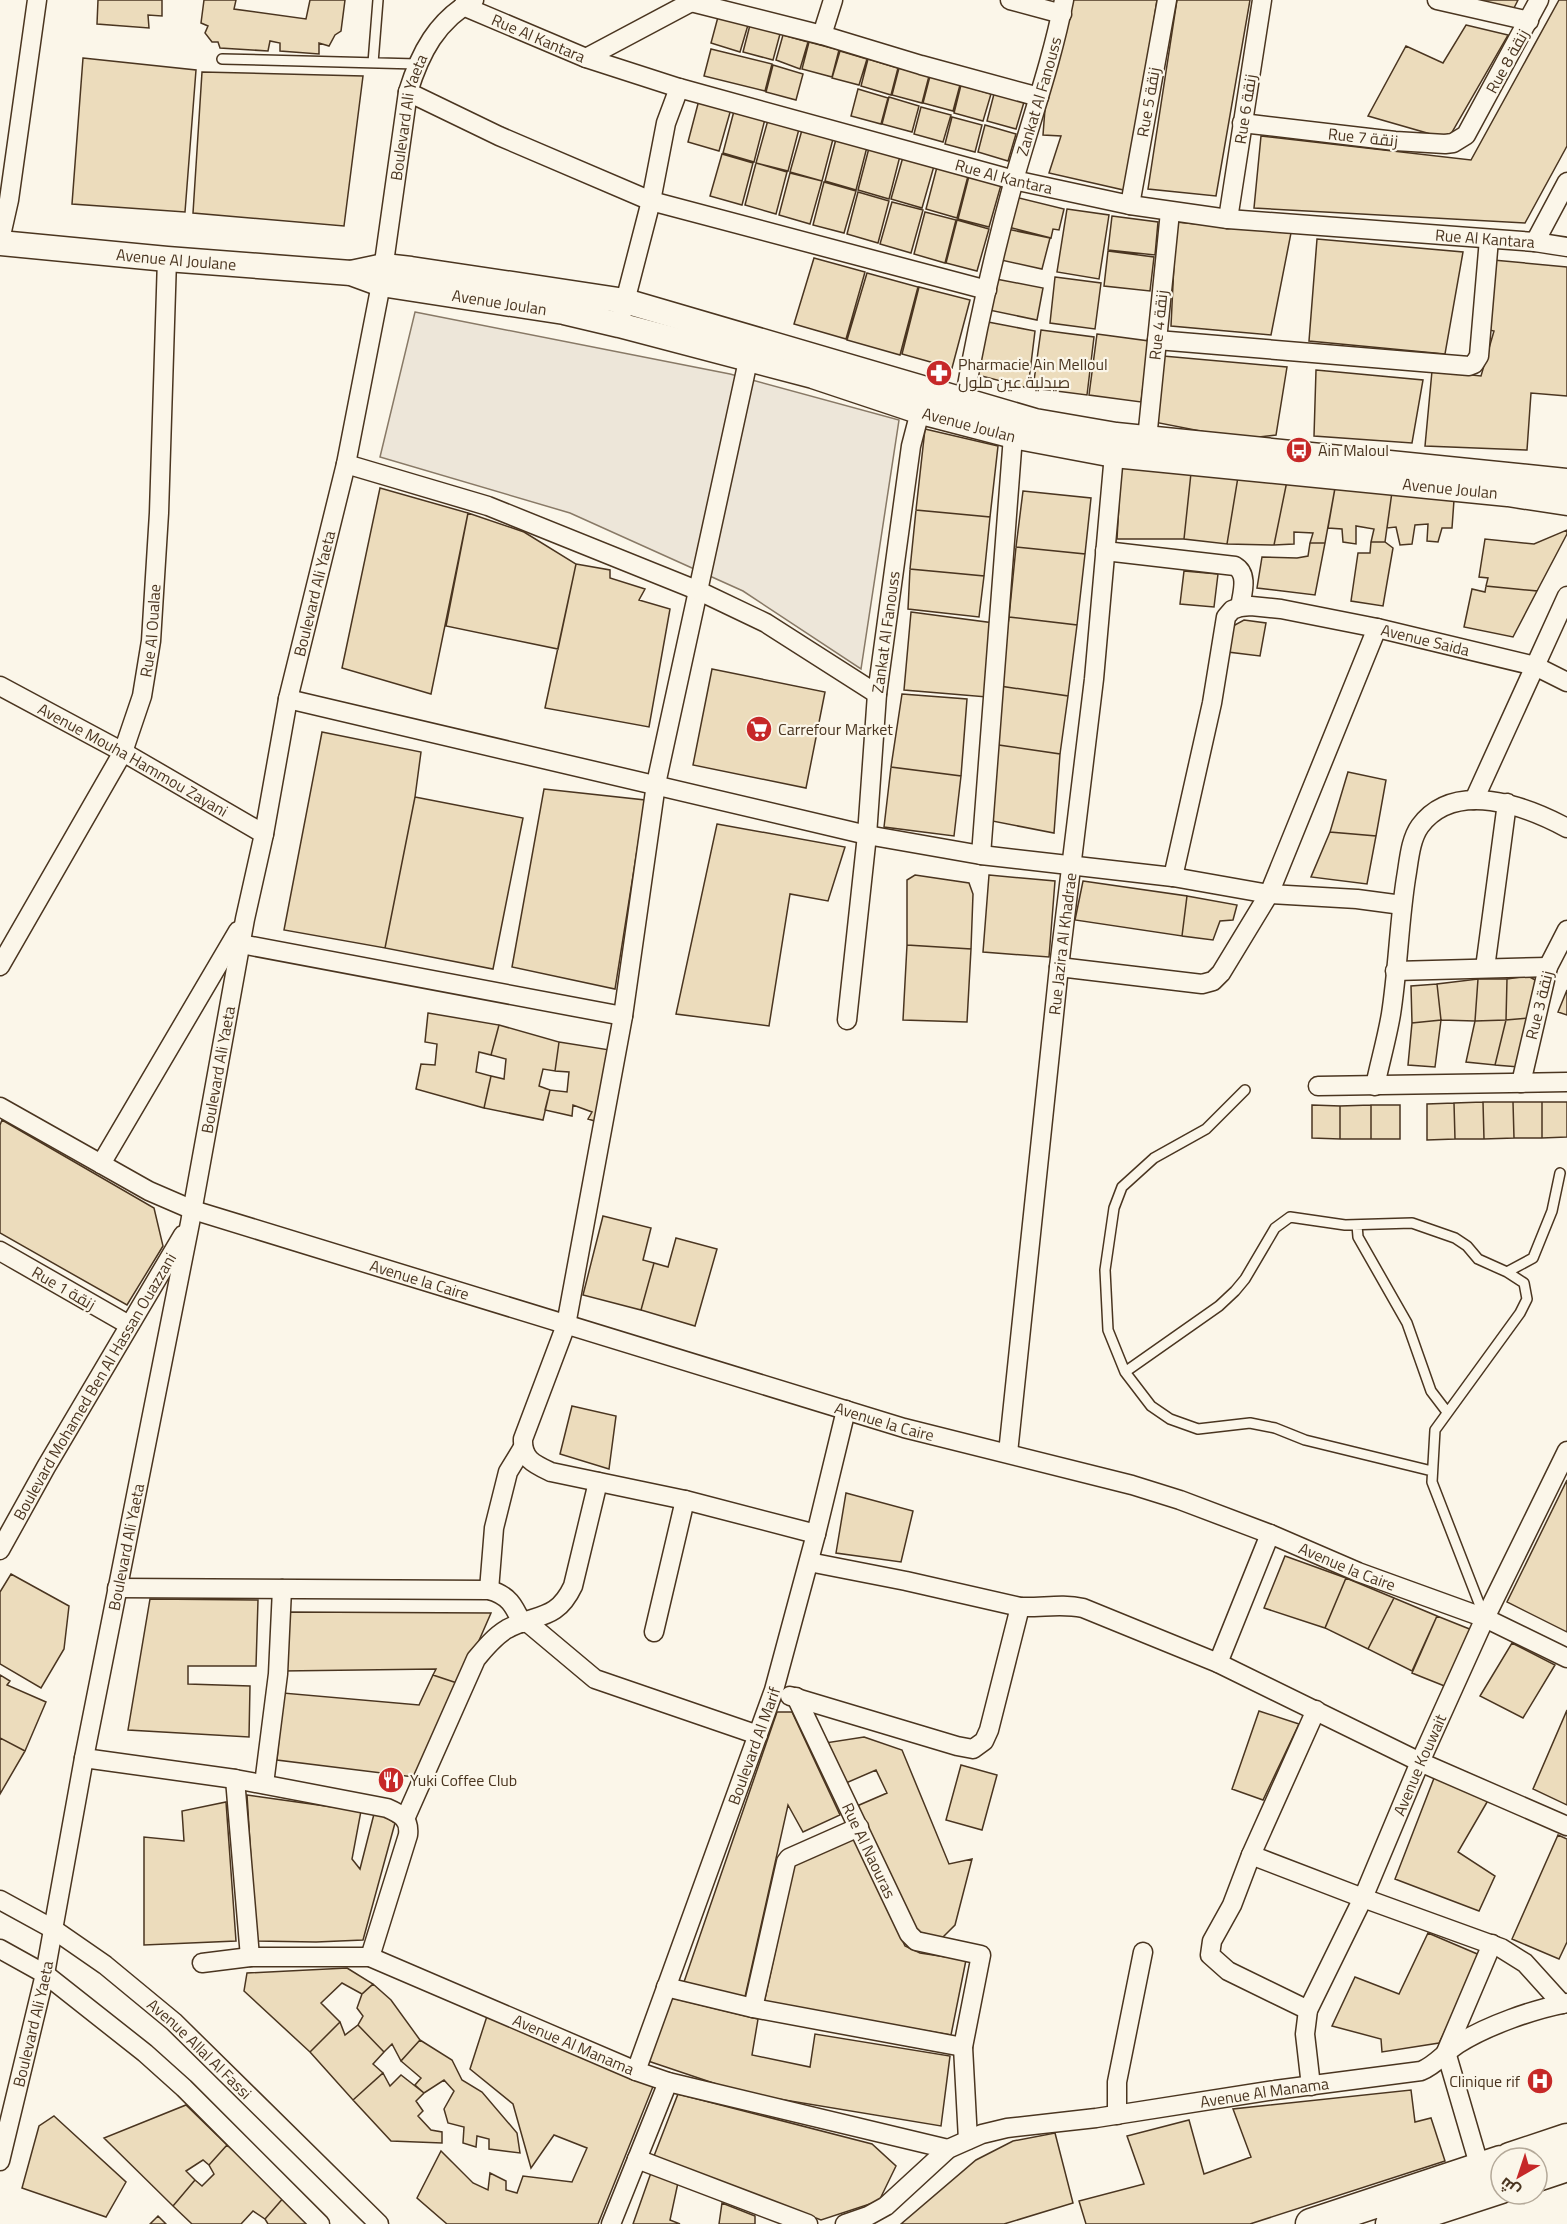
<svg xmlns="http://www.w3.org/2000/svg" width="1567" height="2224" font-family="'Titillium Web',Cairo,sans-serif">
<rect width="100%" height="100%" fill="#fbf6e9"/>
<path fill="#ede6d9" stroke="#887966" stroke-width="1.5" d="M415,312l315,62 169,46 -38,249 -118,-78 -173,-78 -190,-56z"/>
<path fill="#ecdcbc" stroke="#4a3520" stroke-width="1.5" d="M98,0h64v16l-14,-1 1,13 -52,-4z
M204,0h32l-2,9 72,10 4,-19h35l-4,31 -6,4 -6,11 -10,-3v11l-39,-3v-8l-10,-2 -2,10 -48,-3 -2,-6h-6l-7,-9 3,-7 -7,-3z
M1069,0h88l-29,191 -79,-18 12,-37 -18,-1 5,-65z
M1177,0h73l-34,196 -68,-7z
M1468,0h50l-5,10z
M1559,0h8v146l-42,77 -271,-15 7,-72 210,24z
M718,17l30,8 -8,27 -29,-9z
M750,25l30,9 -7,26 -30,-8z
M1466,25l42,10 -60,104 -80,-23 38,-70 37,17z
M783,35l25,7 -8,27 -24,-9z
M809,42l30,8 -7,27 -30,-8z
M711,49l61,15 -7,27 -61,-15z
M840,51l27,8 -8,26 -27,-7z
M83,58l113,12 -11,142 -113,-8z
M868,59l30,9 -7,27 -30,-9z
M773,65l30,9 -7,26 -30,-8z
M899,68l30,8 -7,27 -30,-8z
M202,72l161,4 -19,150 -151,-13z
M930,76l30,9 -7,26 -30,-8z
M961,85l30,9 -8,27 -29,-8z
M858,89l30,9 -7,26 -30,-8z
M994,94l30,8 -8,27 -29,-8z
M889,97l30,9 -7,26 -30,-8z
M699,100l32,9 -12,42 -31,-9z
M921,107l30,8 -8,27 -29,-8z
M734,111l31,8 -11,43 -31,-9z
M952,117l30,8 -7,27 -30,-8z
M768,120l31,9 -11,42 -32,-8z
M985,125l31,9 -8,27 -30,-9z
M802,130l31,9 -11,42 -32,-9z
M836,139l31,8 -11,43 -31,-9z
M869,148l31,8 -11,43 -31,-9z
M722,154l31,9 -11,42 -32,-9z
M903,157l31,9 -12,42 -31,-9z
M756,163l31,9 -11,42 -31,-9z
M937,167l31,9 -11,42 -31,-9z
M790,173l32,8 -12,43 -31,-9z
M969,176l32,9 -12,42 -31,-8z
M824,182l32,9 -12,42 -31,-8z
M858,192l31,9 -11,42 -31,-9z
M1015,197l49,12 -5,21 -6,-1 -2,9 -43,-11z
M892,202l31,8 -12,43 -31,-9z
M1067,209l42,6 -10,64 -42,-7z
M925,212l31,8 -11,43 -31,-9z
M1112,216l46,6 -3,33 -47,-5z
M957,220l32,9 -12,42 -31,-8z
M1176,222l115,11 -20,102 -100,-9z
M1007,229l43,9 -8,31 -41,-9z
M1317,239l146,13 -18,102 -136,-13z
M1108,251l46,6 -4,34 -46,-5z
M814,258l51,14 -19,67 -52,-15z
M1493,260l74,7v129l-36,-3 -4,57 -102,-4 7,-75 49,5 13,-45 -9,-2z
M867,273l51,14 -18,68 -53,-15z
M1055,277l46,6 -6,46 -45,-6z
M996,279l47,9 -6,32 -48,-10z
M919,287l51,13 -18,68 -50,-14z
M988,322l47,9 -7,57 -54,-14z
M1041,330l53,7 -7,58 -54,-7z
M1097,334l52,7 -8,61 -52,-7z
M1163,356l124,11 -11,68 -35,4 -87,-17z
M1316,370l107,10 -11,63 -98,-7z
M925,429l73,17 -8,71 -74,-7z
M1121,467l70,6 -7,66h-67z
M1191,473l47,4 -11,67 -43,-5z
M1238,477l49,4 -13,64 -47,-1z
M1287,481l48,7 -10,55h-15l3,-10 -19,-1v12l-20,1z
M380,488l88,25 -37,181 -89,-26z
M1335,488l57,4 -7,50h-14l3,-13 -18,-3v18l-13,-2 -1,-13 -14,-1z
M1023,491l68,7 -6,56 -69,-7z
M1392,492l62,8 -2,28h-10l-4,14 -11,-1 1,-17 -13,1 -3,19 -12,1 -4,-18 -9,1z
M916,510l74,7 -6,59 -74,-7z
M468,513l56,19 52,32 -18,85 -112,-23z
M1567,530v4l-30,57 -51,-5 2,-8 -9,-1 6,-38 49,5z
M1371,542h14l8,6 -10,58 -32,-5 7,-48h12z
M1310,543h15l-10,52 -58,-7 5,-31 35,1 11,-2z
M1016,547l69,7 -8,71 -68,-8z
M576,564l34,6v8l35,11 -6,11 31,9 -21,118 -104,-19z
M910,569l74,7 -5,41 -71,-8z
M1184,571l34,3 -4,33 -34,-3z
M1486,586l51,5 -24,46 -49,-10 8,-38 13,3z
M911,612l83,11 -7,74 -83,-7z
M1009,617l68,8 -9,71 -68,-10z
M1244,620l22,3 -6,33 -32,-4 5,-26z
M712,669l113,23 -19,96 -113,-23z
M1000,686l68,10 -8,58 -68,-10z
M902,694l65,5 -6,77 -70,-9z
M322,732l99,20 -6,45 -30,151 -101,-18z
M992,744l68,10 -6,79 -67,-13z
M891,767l70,9 -7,60 -70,-9z
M1348,772l38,8 -10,56 -46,-4z
M544,789l101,11 -30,189 -103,-22z
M415,797l108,21 -30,151 -108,-21z
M717,824l128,23 -17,54 -38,-7 -21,132 -93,-12z
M1330,832l46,4 -9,48 -56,-7z
M915,875l54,8 4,11 -2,55 -64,-4v-65z
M989,875l66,6 -6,76 -66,-5z
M1083,881l104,15 -5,40 -107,-16z
M1187,896l50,9 -4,15 -13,1 -7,19 -31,-4z
M907,945l64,4 -4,73 -64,-2z
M1528,976l9,5 -8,37 -23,2 1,-41z
M1478,979h29l-1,41 -31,1z
M1478,979l-3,42 -34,-1 -4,-36z
M1437,984l4,36 -29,3 -1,-37z
M1567,990v25l-9,-3z
M428,1013l71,12 -8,30 -12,-3 -3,20 15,4 -7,32 -68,-19 5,-25 14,1 2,-21 -12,-2z
M1529,1018l-10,49 -24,-2 11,-45z
M1441,1020l-6,47 -27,-2 4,-42z
M1506,1020l-11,45 -29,-3 9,-41z
M499,1025l60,17 -4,29 -12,-2 -4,17 11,4 -7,30 -59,-12 7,-32 13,3 2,-20 -15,-4z
M559,1042l51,8 -12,72 -10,-3 4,-7 -19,-7 -1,11 -27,-6 5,-20 17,2 2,-20 -14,-1z
M1483,1102h30l1,36 -30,1z
M1483,1102l1,37h-29l-1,-36z
M1513,1102h29v36h-28z
M1542,1102h25v35l-25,1z
M1454,1103l1,36 -28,1v-36z
M1312,1105l28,1v33l-28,-1z
M1371,1105h29v34h-29z
M1371,1105v34h-31v-33z
M2,1120l152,88 9,38 -36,59 -127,-72v-108z
M603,1216l48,12 -8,32 11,3 -13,47 -58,-15z
M676,1238l41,11 -22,77 -54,-16 13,-47 14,4z
M572,1406l44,10 -7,53 -49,-15z
M1567,1480v152l-60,-30z
M846,1493l67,18 -12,51 -65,-9z
M1285,1556l61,22 -21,50 -61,-20z
M11,1574l58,32 -5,43 -23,39 -41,-24v-72z
M1346,1578l48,20 -26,51 -43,-21z
M1394,1598l43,18 -25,55 -44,-22z
M150,1599l108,1 -2,66h-68v18l62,2 -1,51 -121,-7z
M285,1612l206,1 -31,71 -27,-9 3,-6 -154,2z
M1437,1616l35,14 -25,57 -35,-14z
M1512,1643l43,22 -32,53 -43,-22z
M0,1675l10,6 -3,4 39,17 -21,49 -25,-13z
M433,1675l27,9 -38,94 -145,-18 6,-67 136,12z
M1567,1710v95l-34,-16z
M1259,1711l40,13 -36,76 -31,-11z
M777,1712h15l48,103 -37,17 -15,-27 -43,192 -61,-15z
M864,1737l38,13 47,114 23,-5 -17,66 -13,13 -27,-7 -58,-125 30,-13 -11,-23 -30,13 -21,-40z
M0,1738l25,13 -25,43z
M961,1765l36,10 -15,55 -36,-10z
M1436,1773l54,24 -32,55 37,24 -16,35 -84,-32z
M247,1795l114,16 -9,48 8,10 15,-59 20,13 -32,117 -47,2 -60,-1z
M226,1802l10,139 -92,4v-108l40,4 -2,-30z
M1558,1835l9,4v103l-8,17 -47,-20z
M855,1838l50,108 15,7 46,7 -15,75 -187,-32 30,-138z
M1428,1933l54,23 -43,87 -57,9 -1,-13 -49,-13 23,-49 44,17z
M347,1968l26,16 -11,10 -20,-11 -21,20 19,19 -30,30 -66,-61 3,-18z
M373,1984l18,16 29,40 -19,21 -9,-17 -8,8 -26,-27 5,-9 -6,-8 5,-14z
M672,1998l86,21 -6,36 58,12 5,-33 135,22 -9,70 -198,-33 -95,-32z
M488,2013l166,71 -56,140h-151l-30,-26 24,-47 32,32 15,7 2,-17 16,8v9l11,3 6,-17 49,6 15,-34 -33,-13 -23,33 -18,-64 -43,-35z
M340,2022l5,13 13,-10 26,27 -11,12 10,9 -30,27 -43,-48z
M420,2040l32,20 10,20 20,12 35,41 3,20 -31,-4v-10l-12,-3 -1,11 -13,-4 1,-16 -16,-4 -4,-14 10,-18 -10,-11 -20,13 -9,-8 6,-7 -20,-17z
M383,2073l7,13 11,-11 23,18 -8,8 7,10 -5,5 13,14 11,2v11l-51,-2 -38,-41z
M1411,2090l4,32 16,-4 14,43 -195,63h-164l-7,-23 65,-17 -17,-48 62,-16 15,54 47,-17 -18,-48z
M678,2094l194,50 24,22 -17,35 -58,19 -167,-64z
M186,2105l41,40 -18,20 -6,-5 -17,11 9,9 -22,26 -69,-68z
M54,2116l72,66 -20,35 -84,-29 17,-62z
M1055,2133l18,70 -69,21h-103l75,-64 37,-19z
M227,2145l58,51 -20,23 -12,-8 -12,13h-49l-19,-18 22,-26 7,6 12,-12 -5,-9z
M653,2167l26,11 -9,42 10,4h-47z
M285,2196l28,28h-45l-3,-5z
M722,2203l33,13v8h-36z
M158,2216l8,8h-16z"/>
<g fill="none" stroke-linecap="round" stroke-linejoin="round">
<defs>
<path id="service" d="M222,59l195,5
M373,63l5,-63
M1245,1090l-39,39 -52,29 -32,29 -8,21 -9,62 3,60 17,42 26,34 19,13 28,10 52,-6 25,5 30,12 127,31
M1357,1225l1,12 49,86 24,68 16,21
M1507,1272l26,-14 19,-47 8,-38
M1125,1372l94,-66 16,-15 10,-12 30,-51 15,-11 55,8 67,-2 43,15 12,8 11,13 29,13 17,11 3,16 -7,14 -85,117 -3,52 52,134"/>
<g id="minor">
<path d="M1010,0l52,14"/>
<path d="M1437,0l92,21"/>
<path d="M691,2l131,33 99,30 118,32"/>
<path id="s1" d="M463,6l123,52 93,30 335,92 116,25 98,14 307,23 32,5"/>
<path d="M822,35l11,-35"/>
<path d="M586,58l109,-58"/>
<path d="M408,92l91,44 152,65 336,89"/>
<path d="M1242,123l153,18 50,3 8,-1 13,-8 73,-135"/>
<path d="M1130,205l37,-205"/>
<path d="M1228,219l34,-219"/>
<path d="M0,240l9,-40 28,-200"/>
<path d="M1535,242l32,-60"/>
<path d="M622,313l29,-112 15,-78 13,-35"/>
<path d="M1157,340l312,26 5,-2 5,-8 10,-117"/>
<path d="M751,347l-95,437 -33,232 -57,309 -43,114c-1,20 11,25 28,33l134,28 131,34"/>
<path id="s2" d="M964,402c13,-75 30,-149 50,-222 17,-60 38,-119 50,-180"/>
<path d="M1147,439l23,-227"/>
<path d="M346,464l142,42 211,85 67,32 111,71"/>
<path d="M1105,551l130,15c14,8 7,28 5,41"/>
<path id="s3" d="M0,686l123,66 141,82"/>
<path d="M288,699l579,136 114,20 192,22 96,17 88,5 45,6"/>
<path d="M1474,800l93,-204"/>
<path d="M981,855l33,-432"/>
<path id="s4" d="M1173,877l39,-174 14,-86 6,-7 8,-3 11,-1 30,3 96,19 158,38 32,16"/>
<path d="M241,944l382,72"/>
<path id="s5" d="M0,966l123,-214 19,-56 9,-55 8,-128 8,-254"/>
<path d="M1059,967l143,17 11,-3 8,-8 48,-79 108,-266"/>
<path d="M1485,968l22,-165"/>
<path d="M1395,971l153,-4"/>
<path id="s6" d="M847,1020l20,-185 10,-141 34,-248 12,-46"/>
<path d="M1521,1083l27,-116 19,-37"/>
<path d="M1318,1086l249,-4"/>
<path d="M1375,1086c5,-24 12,-48 16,-72 7,-45 8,-91 15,-136 3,-17 4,-38 14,-52 35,-47 106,-20 147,2"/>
<path id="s7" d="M0,1107l149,84 44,19 711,218 228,57 48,15 90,34 88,38 127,46 82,40"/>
<path d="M101,1164l137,-233"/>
<path d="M0,1251l129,74"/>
<path id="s8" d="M1008,1453l51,-486 35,-288 21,-236"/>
<path id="s9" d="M0,1550l46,-83 137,-232"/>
<path d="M809,1562l97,19 114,26c23,1 41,-4 63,1l135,55 202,99 147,64"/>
<path d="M117,1588l372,2c20,5 25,16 33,33"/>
<path d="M489,1590l5,-62 14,-56 14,-23"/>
<path d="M527,1622l68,57 163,56"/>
<path d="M654,1632l31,-132"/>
<path d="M1218,1663l52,-129"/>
<path d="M790,1696l167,50 16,3 11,-8 5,-11 31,-123"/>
<path id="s10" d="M796,1697l113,237 7,7 65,14 -18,92 5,93"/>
<path d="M84,1758l151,21 152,29c14,6 23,11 21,27l-38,122"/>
<path d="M235,1779l15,178"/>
<path d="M264,1784l14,-110 4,-85"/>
<path d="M405,1819l71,-160c9,-11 19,-23 31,-30 29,-16 49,-7 66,-43l25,-104"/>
<path d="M1251,1855l112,43 138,50 24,15 37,41"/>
<path id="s11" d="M0,1900l53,29 52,36 69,57 205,202"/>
<path d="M0,1949l45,25 100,79 39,35 136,136"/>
<path id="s12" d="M202,1963l48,-6h120l266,114 32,11 280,67"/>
<path d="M666,1987l87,21 210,39"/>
<path d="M753,2008l33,-146 3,-4 70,-31"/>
<path d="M1308,2010l-80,-39 -18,-16 2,-14 20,-36 19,-50 65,-145"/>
<path id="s13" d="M636,2071l138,-381 42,-156 30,-124"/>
<path id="s14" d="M1311,2086l-6,-52 3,-24 55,-112 57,-136 65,-144 82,-167"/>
<path d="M1117,2115v-33l26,-130"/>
<path d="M637,2159l171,65"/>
<path id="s15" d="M0,2161l45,-187 39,-216 106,-535 55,-304 19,-85 24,-135 58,-235 35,-180 27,-192c12,-39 29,-72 66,-92"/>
<path d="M1480,2168l-34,-116 46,-108"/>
<path d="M611,2224l57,-142"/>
<path id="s16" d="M845,2224l23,-8 18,-10 62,-57 34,-15 25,-6 89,-10 179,-28 146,-19c15,-6 23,-18 37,-27 28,-18 76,-35 109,-41"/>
</g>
<g id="tertiary">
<path id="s17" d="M0,243l167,16 184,14 30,11 183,28 55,13 194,51 108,36 92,24 101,19 394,39 59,9"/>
<path d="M351,273l33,-7 27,3 214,32 410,120 81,14 451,46"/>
</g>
<path id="primary" d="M1510,2158l57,-19
M1537,2176l30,-10
M1311,2224l190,-63
M1391,2224l110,-36"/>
</defs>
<use href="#service" stroke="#4a3520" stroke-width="12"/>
<use href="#minor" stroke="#4a3520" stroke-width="21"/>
<use href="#tertiary" stroke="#4a3520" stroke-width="27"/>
<use href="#primary" stroke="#4a3520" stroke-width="33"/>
<use href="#service" stroke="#fbf6e9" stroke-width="9"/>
<use href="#minor" stroke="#fbf6e9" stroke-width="18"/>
<use href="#tertiary" stroke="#fbf6e9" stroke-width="24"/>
<use href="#primary" stroke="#fbf6e9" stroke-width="30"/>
</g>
<defs>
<symbol id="pharmacy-disc" viewBox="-11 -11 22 22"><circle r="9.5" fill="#c62828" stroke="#fbf6e9"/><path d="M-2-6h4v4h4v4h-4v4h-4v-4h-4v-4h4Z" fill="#fff"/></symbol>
<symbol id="bus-disc" viewBox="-11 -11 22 22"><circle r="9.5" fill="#c62828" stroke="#fbf6e9"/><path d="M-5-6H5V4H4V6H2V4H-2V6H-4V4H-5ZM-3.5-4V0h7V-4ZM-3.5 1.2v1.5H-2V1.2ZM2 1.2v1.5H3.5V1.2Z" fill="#fff"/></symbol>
<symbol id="supermarket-disc" viewBox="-11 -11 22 22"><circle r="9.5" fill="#c62828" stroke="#fbf6e9"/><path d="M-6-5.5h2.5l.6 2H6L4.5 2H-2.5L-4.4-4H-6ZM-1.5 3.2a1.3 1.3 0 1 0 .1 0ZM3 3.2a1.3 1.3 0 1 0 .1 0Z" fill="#fff"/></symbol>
<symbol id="restaurant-disc" viewBox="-11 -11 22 22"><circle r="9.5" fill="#c62828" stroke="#fbf6e9"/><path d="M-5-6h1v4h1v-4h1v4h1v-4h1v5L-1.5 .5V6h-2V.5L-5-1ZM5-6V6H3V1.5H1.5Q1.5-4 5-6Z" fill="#fff"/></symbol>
<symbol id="hospital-disc" viewBox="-11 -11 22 22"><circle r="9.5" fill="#c62828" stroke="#fbf6e9"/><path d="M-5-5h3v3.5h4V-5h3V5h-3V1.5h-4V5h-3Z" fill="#fff"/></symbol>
</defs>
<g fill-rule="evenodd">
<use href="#pharmacy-disc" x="924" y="358" width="30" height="30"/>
<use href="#bus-disc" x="1284" y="435" width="30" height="30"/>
<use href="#supermarket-disc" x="744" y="714" width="30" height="30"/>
<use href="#restaurant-disc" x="376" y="1765" width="30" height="30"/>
<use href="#hospital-disc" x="1525" y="2066" width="30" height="30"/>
</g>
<g text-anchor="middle" stroke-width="4.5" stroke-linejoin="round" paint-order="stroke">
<g font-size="16" fill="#4a3520" stroke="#fbf6e9">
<text dy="6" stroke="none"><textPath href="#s1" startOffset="82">Rue Al Kantara</textPath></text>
<text transform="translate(1507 61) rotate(-61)" y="6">Rue 8 زنقة</text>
<text dy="6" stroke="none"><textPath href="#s2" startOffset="315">Zankat Al Fanouss</textPath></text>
<text transform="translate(1148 102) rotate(-80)" y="6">Rue 5 زنقة</text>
<text transform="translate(1245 109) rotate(-81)" y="6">Rue 6 زنقة</text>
<text dy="6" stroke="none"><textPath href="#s15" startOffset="2085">Boulevard Ali Yaeta</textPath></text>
<text transform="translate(1363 137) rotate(6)" y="6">Rue 7 زنقة</text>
<text dy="6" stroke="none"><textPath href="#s1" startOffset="568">Rue Al Kantara</textPath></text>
<text dy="6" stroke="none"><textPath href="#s1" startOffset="1054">Rue Al Kantara</textPath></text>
<text dy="6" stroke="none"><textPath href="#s17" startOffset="177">Avenue Al Joulane</textPath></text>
<text dy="6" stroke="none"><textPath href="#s17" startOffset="504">Avenue Joulan</textPath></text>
<text transform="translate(1158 325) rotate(-84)" y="6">Rue 4 زنقة</text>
<text dy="6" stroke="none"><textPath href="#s17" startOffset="990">Avenue Joulan</textPath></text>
<text dy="6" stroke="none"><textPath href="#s17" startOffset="1476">Avenue Joulan</textPath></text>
<text dy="6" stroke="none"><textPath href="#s15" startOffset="1599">Boulevard Ali Yaeta</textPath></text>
<text dy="6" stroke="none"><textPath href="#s5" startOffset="372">Rue Al Oualae</textPath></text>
<text dy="6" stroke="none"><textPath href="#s6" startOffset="390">Zankat Al Fanouss</textPath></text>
<text dy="6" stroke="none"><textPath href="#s4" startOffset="472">Avenue Saida</textPath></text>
<text dy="6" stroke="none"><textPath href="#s3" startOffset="152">Avenue Mouha Hammou Zayani</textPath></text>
<text dy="6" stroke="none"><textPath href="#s8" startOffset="512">Rue Jazira Al Khadrae</textPath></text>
<text transform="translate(1539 1005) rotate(-76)" y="6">Rue 3 زنقة</text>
<text dy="6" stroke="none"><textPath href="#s15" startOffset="1113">Boulevard Ali Yaeta</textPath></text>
<text dy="6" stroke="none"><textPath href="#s7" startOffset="456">Avenue la Caire</textPath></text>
<text transform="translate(64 1288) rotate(30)" y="6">Rue 1 زنقة</text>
<text dy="6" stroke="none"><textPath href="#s9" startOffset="189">Boulevard Mohamed Ben Al Hassan Ouazzani</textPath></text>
<text dy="6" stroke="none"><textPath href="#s7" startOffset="942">Avenue la Caire</textPath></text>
<text dy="6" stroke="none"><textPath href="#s15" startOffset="627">Boulevard Ali Yaeta</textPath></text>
<text dy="6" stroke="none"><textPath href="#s7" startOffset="1428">Avenue la Caire</textPath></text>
<text dy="6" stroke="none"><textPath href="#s13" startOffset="346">Boulevard Al Marif</textPath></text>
<text dy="6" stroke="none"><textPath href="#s14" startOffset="346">Avenue Kouwait</textPath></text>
<text dy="6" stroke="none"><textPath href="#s10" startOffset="170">Rue Al Naouras</textPath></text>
<text dy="6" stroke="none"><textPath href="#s15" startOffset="141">Boulevard Ali Yaeta</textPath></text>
<text dy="6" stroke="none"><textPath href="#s12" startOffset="390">Avenue Al Manama</textPath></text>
<text dy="6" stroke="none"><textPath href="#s11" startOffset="250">Avenue Allal Al Fassi</textPath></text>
<text dy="6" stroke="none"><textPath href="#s16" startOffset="452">Avenue Al Manama</textPath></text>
</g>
<g font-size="16" fill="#4a3520" stroke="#fbf6e9" text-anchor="start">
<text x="958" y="370">Pharmacie Ain Melloul<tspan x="958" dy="18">صيدلية عين ملول</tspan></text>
<text x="1318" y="456">Ain Maloul</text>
<text x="778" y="735">Carrefour Market</text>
<text x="410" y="1786">Yuki Coffee Club</text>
<text x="1520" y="2087" text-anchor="end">Clinique rif</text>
</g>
</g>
<g transform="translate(1519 2176) rotate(219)"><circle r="28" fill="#fbf6e9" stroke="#b4a999" stroke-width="1.5"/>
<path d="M0-4.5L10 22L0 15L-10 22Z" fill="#c62828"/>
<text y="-9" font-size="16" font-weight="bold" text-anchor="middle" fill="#4a3520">ش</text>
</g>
</svg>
